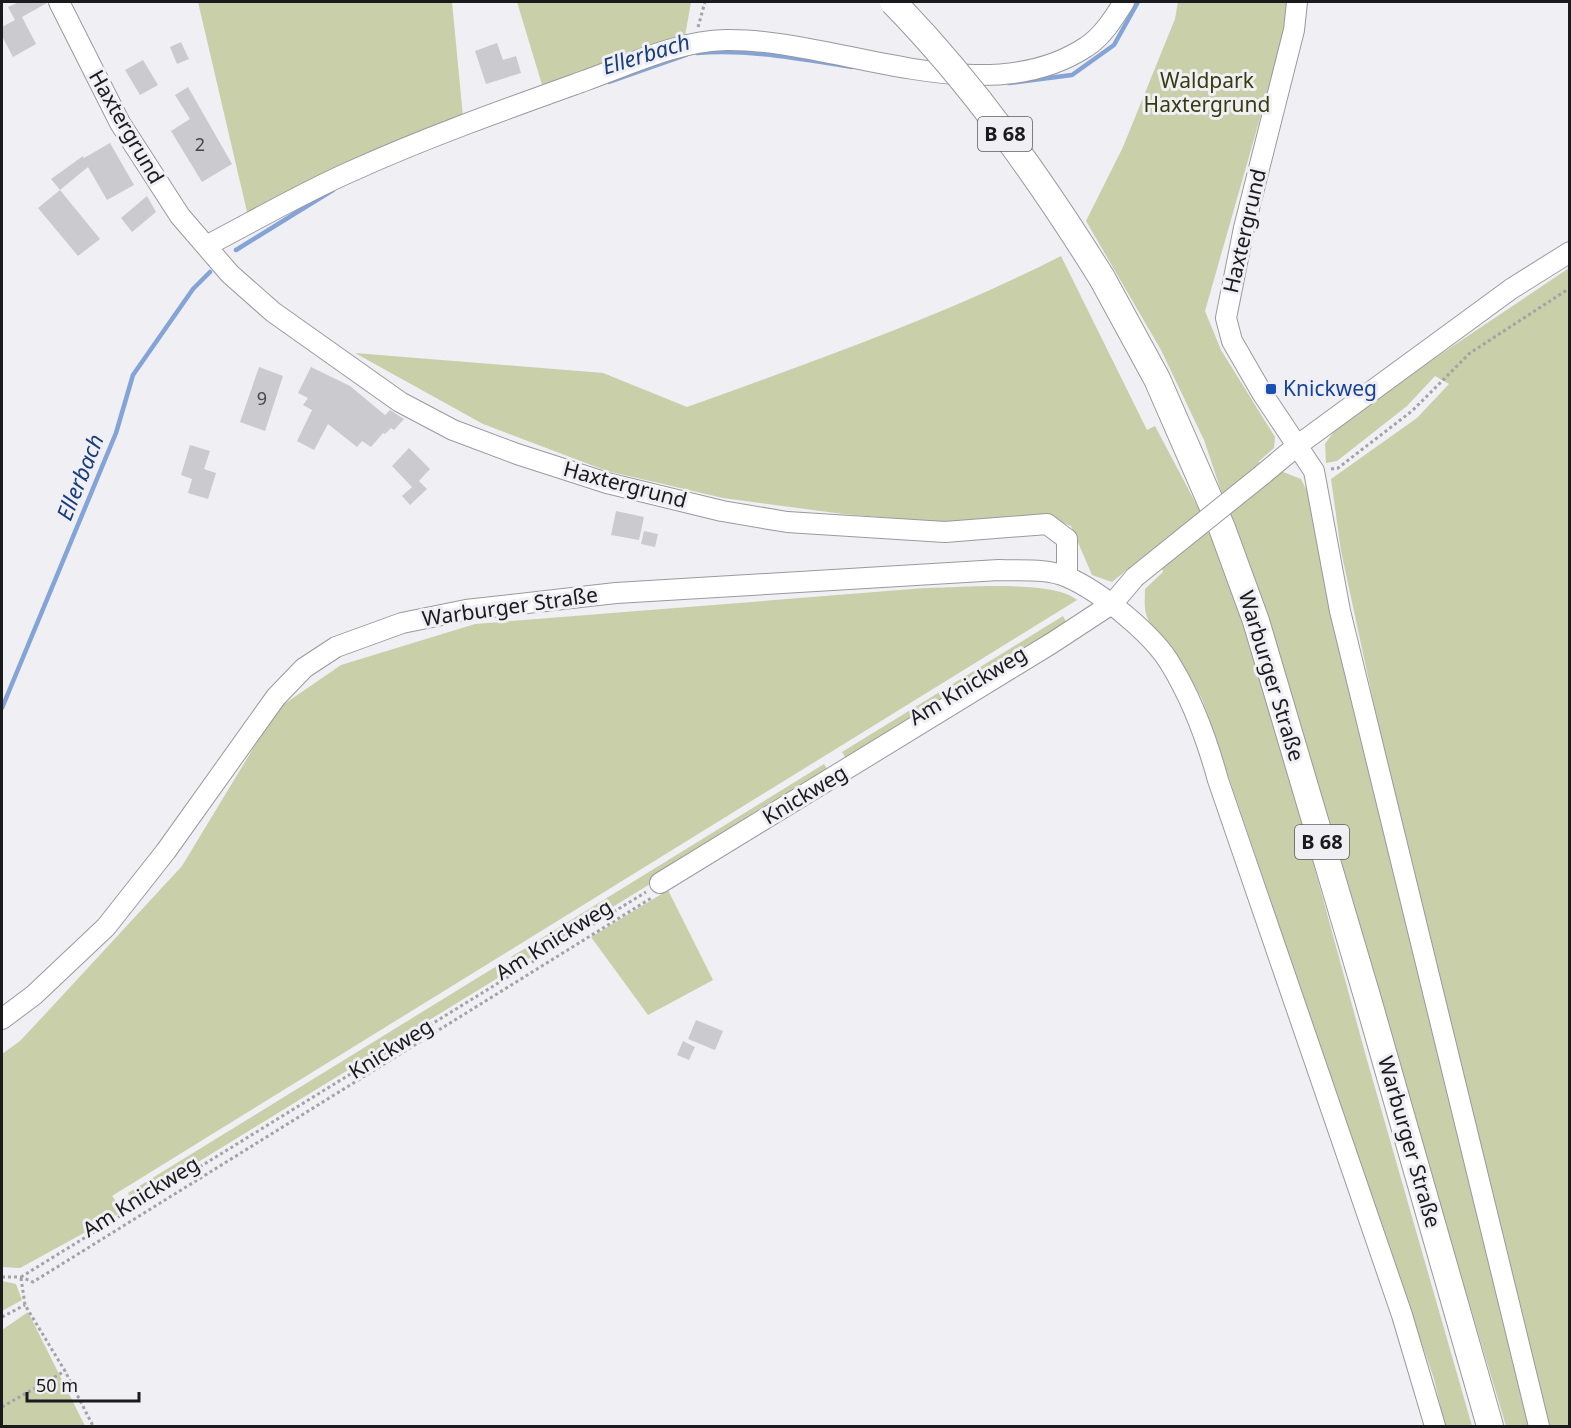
<svg xmlns="http://www.w3.org/2000/svg" width="1571" height="1428" font-family="'Noto Sans',sans-serif">
<rect width="100%" height="100%" fill="#f0eff4"/>
<path fill="#c8cfa9" d="M198,2h254l11,115 -215,99z
M517,2h174l-6,34 -142,52z
M1178,2h110l-2,25 -81,284 16,39 54,87 -1,11 -16,14 43,17 10,20 219,927h-24l-243,-810 -59,-176 -43,-90 -75,-129 37,-74 52,-128z
M1061,256l86,174 8,-4 56,106 37,92 119,436 105,366h-27l-11,-47 -232,-680c-15,-30 -38,-50 -53,-78 -6,-10 -4,-21 -4,-32l18,-17 -8,-25 -43,35 -20,-7 -21,-49 -22,-9 -108,5 -98,-8 -120,-16 -116,-27 -124,-47 -128,-71 248,20 84,34c127,-46 254,-90 374,-151z
M1569,268v1158h-24l-152,-633 -52,-242 -10,-72 86,-61 32,-34 -14,-8 -28,30 -70,55 -11,2 -1,-19 10,-14 97,-70z
M925,588c34,0 129,-9 152,12l-965,596 12,15 -104,57 -18,-1v-213l18,-13 29,-31 133,-144 95,-157 64,-44 134,-41z
M1063,616l4,8 -219,138 -6,-10z
M824,764l6,9 -313,193 -6,-9z
M668,890l45,90 -65,35 -57,-78z
M500,964l6,9 -373,229 -5,-9z
M2,1281l14,3 6,16 -20,11z
M28,1312l57,114h-83v-96z"/>
<g fill="none" stroke-linecap="round" stroke-linejoin="round">
<path stroke="#84a4d7" stroke-width="4.5" d="M697,53c53,-4 103,6 155,14
M609,82l77,-27
M1009,83l63,-8 42,-30 24,-43
M236,250l97,-60
M2,708l114,-275 17,-58 60,-86 17,-17"/>
</g>
<path fill="#cbcacf" d="M19,2l28,1 -25,14 14,27 -23,13 -11,-21v-9l13,-7 -7,-13z
M181,42l8,17 -12,5 -7,-17z
M497,43l6,17 13,-4 5,17 -35,11 -11,-33z
M143,60l15,25 -18,10 -15,-25z
M188,87l44,77 -30,18 -31,-51 19,-12 -15,-24z
M110,143l24,42 -27,15 -19,-33 -28,23 -9,-11 32,-23 1,2z
M60,190l40,49 -22,17 -40,-48z
M147,196l9,16 -24,20 -11,-14z
M259,367l24,9 -18,55 -25,-9z
M311,367l39,19 35,29 5,-5 14,9 -10,11 -3,-2 -6,6 -2,-1 -12,14 -9,-6 -5,6 -29,-23 -14,26 -17,-9 15,-31 -9,-5 5,-7 -10,-5z
M190,445l20,6 -6,18 12,4 -8,26 -20,-6 4,-14 -11,-4z
M409,448l21,21 -11,12 8,8 -17,16 -8,-9 10,-9 -20,-21z
M616,511l28,6 -5,23 -28,-5z
M644,531l14,3 -3,13 -14,-3z
M696,1020l27,11 -8,19 -27,-11z
M683,1041l12,6 -6,13 -12,-5z"/>
<g fill="none" stroke-linecap="round" stroke-linejoin="round">
<defs>
<path id="minor" d="M59,2l61,121 60,93 50,58 43,38 127,90 53,28 64,24 90,29 115,28 65,11 158,10 102,-8 20,15v38
M1297,2l-3,28 -50,198 -18,90 6,23 30,52 52,78 26,140 199,815
M206,246c48,-25 96,-53 146,-75 75,-34 154,-62 232,-90 45,-16 93,-40 142,-41 110,-2 257,75 360,7 16,-10 28,-29 38,-45
M1262,475l36,-30 213,-156 59,-37
M660,883l392,-240 61,-40 22,-26
M2,1019l32,-24 72,-68 60,-76 110,-154 28,-29 32,-21 66,-24 64,-13 150,-17 383,-23c22,1 48,-2 68,7 33,14 87,58 104,88 22,36 36,75 47,115l184,535 33,111"/>
<path id="major" d="M1102,278l55,101 65,149 34,93 111,375 123,430"/>
</defs>
<use href="#minor" stroke="#9a999e" stroke-width="22"/>
<use href="#major" stroke="#9a999e" stroke-width="28"/>
<path stroke="#a3a2a6" stroke-width="3" stroke-dasharray="3 3" stroke-linecap="butt" d="M698,27l7,-25
M1331,469l7,-1 74,-57 58,-58 100,-65
M2,1277h19l12,5 620,-385
M21,1277l625,-385
M21,1278l4,27 40,66 28,55
M2,1317l23,-12
M2,1407l63,-36"/>
<use href="#minor" stroke="#fff" stroke-width="20"/>
<use href="#major" stroke="#fff" stroke-width="26"/>
<defs>
<path id="minor-bridge" d="M1135,577l127,-102"/>
<path id="major-bridge" d="M893,2c81,83 147,177 209,276"/>
</defs>
<use href="#minor-bridge" stroke="#9a999e" stroke-width="22" stroke-linecap="butt"/>
<use href="#major-bridge" stroke="#9a999e" stroke-width="28" stroke-linecap="butt"/>
<use href="#minor-bridge" stroke="#fff" stroke-width="20"/>
<use href="#major-bridge" stroke="#fff" stroke-width="26"/>
</g>
<rect fill="#1a4fb4" stroke="#f0eff4" stroke-width="2" x="1265" y="383" width="12" height="12" rx="3"/>
<g text-anchor="middle" stroke-width="6" stroke-linejoin="round" paint-order="stroke">
<g font-size="18" fill="#47474a">
<text x="200" y="151">2</text>
<text x="262" y="405">9</text>
</g>
<g fill="#f0eff4" stroke="#5b5b5e" stroke-width="1.5">
<rect x="978" y="117" width="54" height="34" rx="4.5"/>
<rect x="1295" y="825" width="54" height="34" rx="4.5"/>
</g>
<g font-size="20" font-weight="bold" fill="#1b1b1d">
<text x="1005" y="141">B 68</text>
<text x="1322" y="849">B 68</text>
</g>
<g font-size="21" fill="#363c0d" stroke="#f0eff4">
<text x="1207" y="88">Waldpark<tspan x="1207" dy="24">Haxtergrund</tspan></text>
</g>
<g font-size="21" fill="#1b1b1d" stroke="#f0eff4">
<text transform="translate(126 127) rotate(60)" y="7">Haxtergrund</text>
<text transform="translate(1245 231) rotate(-77)" y="7">Haxtergrund</text>
<text transform="translate(625 485) rotate(15)" y="7">Haxtergrund</text>
<text transform="translate(510 607) rotate(-8)" y="7">Warburger Straße</text>
<text transform="translate(1271 676) rotate(73)" y="7">Warburger Straße</text>
<text transform="translate(968 686) rotate(-31)" y="7">Am Knickweg</text>
<text transform="translate(805 795) rotate(-31)" y="7">Knickweg</text>
<text transform="translate(554 940) rotate(-32)" y="7">Am Knickweg</text>
<text transform="translate(391 1049) rotate(-32)" y="7">Knickweg</text>
<text transform="translate(1409 1142) rotate(74)" y="7">Warburger Straße</text>
<text transform="translate(141 1197) rotate(-32)" y="7">Am Knickweg</text>
</g>
<g font-size="21" fill="#164399" stroke="#f0eff4" text-anchor="start">
<text x="1283" y="396">Knickweg</text>
</g>
<g font-size="22" font-style="italic" fill="#173e7b" stroke="#f0eff4">
<text transform="translate(646 54) rotate(-17)" y="8">Ellerbach</text>
<text transform="translate(80 477) rotate(-68)" y="8">Ellerbach</text>
</g>
</g>
<rect width="1571" height="1428" fill="none" stroke="#1b1b1d" stroke-width="6"/>
<path d="M27 1392v9h112v-9" fill="none" stroke="#1b1b1d" stroke-width="3"/>
<text x="36" y="1392" font-size="18" fill="#1b1b1d" stroke="#f0eff4" stroke-width="4.5" paint-order="stroke">50 m</text>
</svg>
